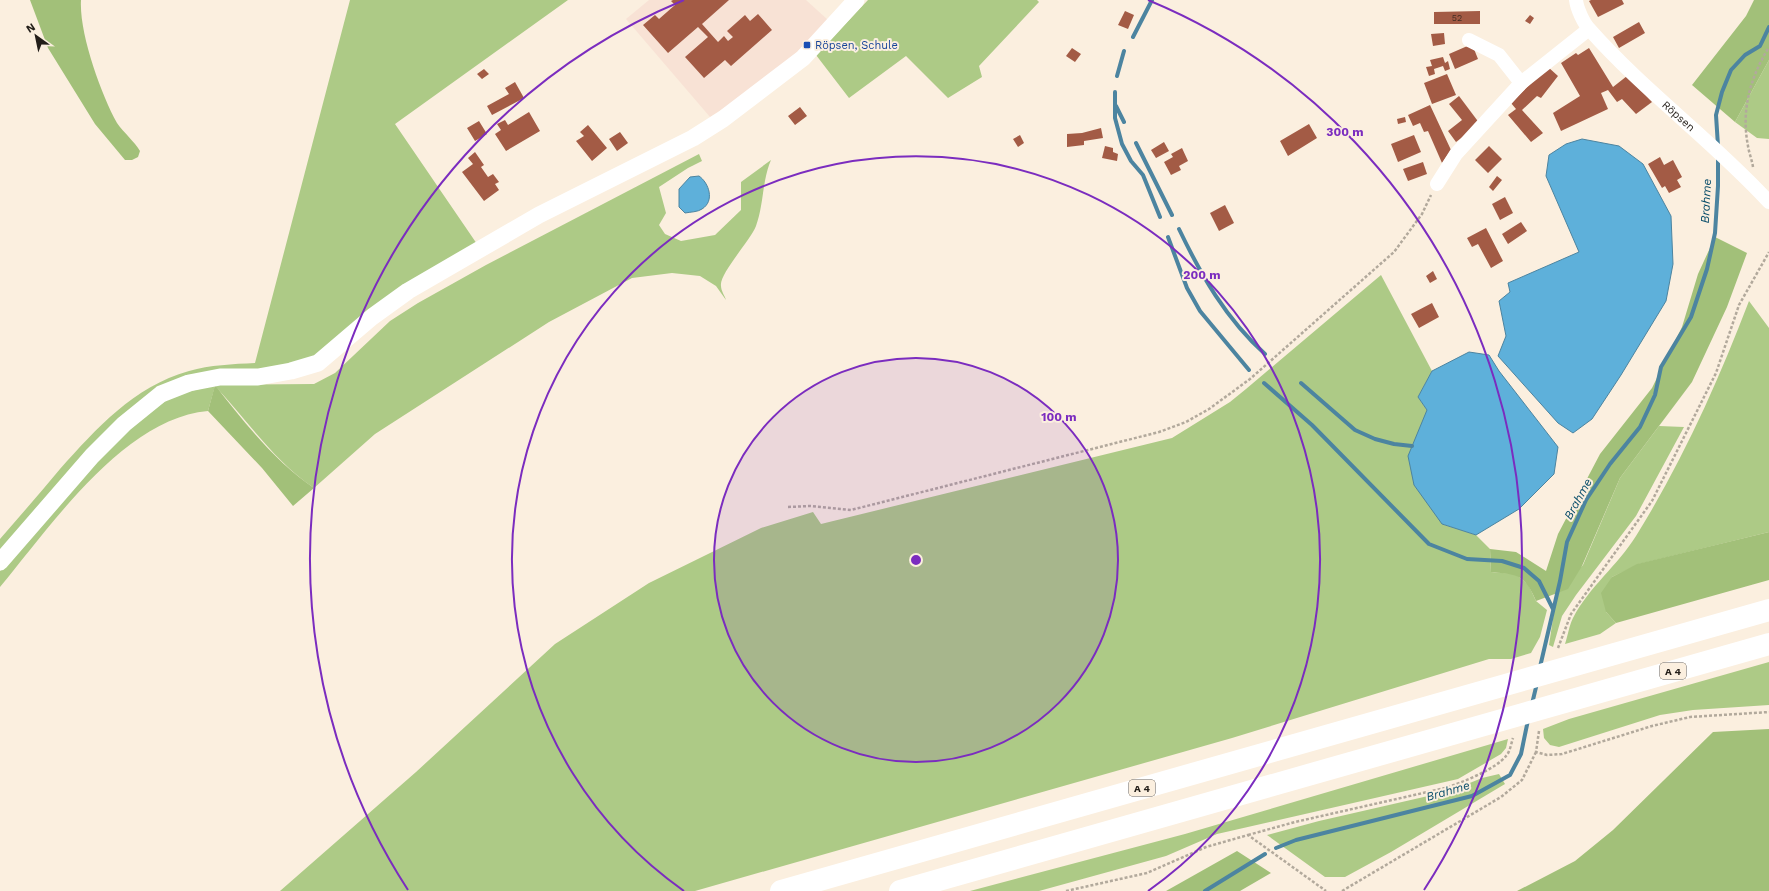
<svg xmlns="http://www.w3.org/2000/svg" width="1769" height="891" font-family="'Work Sans',sans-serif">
<rect width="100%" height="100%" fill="#fbefdf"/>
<path fill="#f8e2d5" d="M649,0h157l22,20 -33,34 -44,37 -41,26 -84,-98z"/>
<path fill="#adca86" d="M350,0h218l-173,124 82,120 -148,105 -35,18 -113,12 -181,173v-13c20,-23 40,-46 60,-70 37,-41 73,-82 129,-98 21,-6 44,-7 66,-8z
M868,0h169l2,2 -60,64 3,11 -34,21 -42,-42 -57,42 -33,-43z
M1769,60v79l-12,-1 -22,-16z
M699,154l3,7 -14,7 -29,19 7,26 -7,12 6,9 16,7 34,-6 26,-25v-28l30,-22c-9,21 -7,44 -15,66 -6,15 -37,48 -35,60 0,5 4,10 5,14l-10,-14 -16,-10 -28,-3 -40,5 -83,44 -174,112 -61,54c-40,-27 -67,-68 -99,-102l-7,25c-84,7 -158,116 -208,176v-16l105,-120 40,-37 30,-19 40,-10 99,-1 21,-11 55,-52 28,-18 68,-38z
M1381,275l51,96 -14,26 9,13 15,114 34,11 14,14 1,23 24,2 13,10 8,17 11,9 -7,27 -9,16 -20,6h-22l-257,79 -537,153h-415l136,-119 139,-128 94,-61 112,-55 52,-16 8,12 351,-86 58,-36 16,-13z
M1749,301l20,27v204l-130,32 -27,13 -6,35 10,11 -16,11 -35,10c3,-9 4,-18 8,-26 16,-31 45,-53 63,-82 46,-74 82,-154 113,-235z
M1659,426l25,1 -48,89 -60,79 -14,21 -9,31 -4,-2 8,-53 26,-27 37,-87z
M1769,662v43l-76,5 -33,5 -101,32 -9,-2 -6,-7 -1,-9 26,-10z
M1508,739l-2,9 -5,6 -43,25 -241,55 -51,22 -127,35h-69l215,-57z
M1499,774l6,10 -114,68 -46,25h-20l-58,-42 52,-14 131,-30 32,-13z"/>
<path fill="#a2c079" d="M30,0h51c-2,33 20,94 36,123 7,10 17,18 23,28l-2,6 -6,3h-7l-30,-36 -47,-76z
M1754,0h15v60l-34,62 -43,-37 54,-69z
M1715,237l32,16 -20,54 -35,75 -72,96 -38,88 -14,23 -32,12c-12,-27 -17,-26 -45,-29l-1,-23 26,3 30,19 12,-37 42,-80 52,-66 30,-61 16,-53z
M215,385c28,36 61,78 99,103l-21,18 -31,-38 -54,-57z
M1769,532v48l-153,43 -10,-11 -5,-19 11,-16 25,-13z
M1769,729v162h-252l58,-30 38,-31 100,-98z
M1237,851l34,22 -31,18h-74z"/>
<path fill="#5eb0da" stroke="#4c84a0" d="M1582,139l37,7 24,18 28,52 2,48 -7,37 -45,74 -29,44 -19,14 -15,-10 -60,-67 8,-20 -7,-35 11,-9 -2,-9 71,-31 -33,-76 3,-21 17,-11z
M699,176c10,7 16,25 3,33 -4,3 -12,3 -17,4l-6,-6v-18l11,-12z
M1469,352l20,3 10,16 59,76 -4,27 -35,35 -43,26 -34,-11 -28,-39 -6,-29 19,-46 -9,-13 14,-26z"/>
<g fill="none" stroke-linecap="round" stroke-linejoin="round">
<path stroke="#4c84a0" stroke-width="4" d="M1133,37l19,-37
M1117,76l7,-25
M1115,92v26l7,26 9,17 12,14 17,42
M1116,106l8,16
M1136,143l36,72
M1718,146l-2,-31 6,-23 9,-22 14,-15 15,-9 9,-19
M1179,229c22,46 47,90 86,125
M1168,237l19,51 13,23 49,59
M1264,383l48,42 117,119 38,15 35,2 22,7 15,13 14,28
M1301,383l54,47 20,9 19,5 18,2
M1540,667l20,-86 7,-39 19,-42 24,-36 30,-37 15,-32 6,-28 30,-50 16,-48 8,-36 3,-47v-29
M1532,704l5,-21
M1276,848l20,-8 176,-44 38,-21 11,-21 7,-34
M1205,891l60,-37"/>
</g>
<path fill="#a35b45" d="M673,0h56l-27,24 16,18 6,-6 4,5 5,-4 -6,-6 18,-16 5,6 8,-7 14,16 -41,36 -6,-6 -21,18 -19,-21 23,-20 -10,-10 -30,26 -25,-28 12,-10 4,4 16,-14 -4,-4z
M1591,0h31l2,4 -26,13 -9,-16z
M1125,11l9,4 -6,14 -10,-4z
M1480,11v13h-46v-12z
M1530,15l4,3 -4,6 -5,-3z
M1639,22l6,11 -26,15 -6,-11z
M1444,33l1,11 -12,2 -2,-12z
M1472,44l6,15 -23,10 -6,-15z
M1072,48l9,6 -6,8 -9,-6z
M1589,48l24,39 14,-11 25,26 -16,12 -14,-15 -5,3 -9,-12 -7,3 7,16 -47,22 -8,-18 27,-17 -19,-33 15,-10 2,2z
M1443,57l2,6 3,-2 2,8 -5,2 -2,-5 -9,3 1,5 -6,2 -3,-9 6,-1 -2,-6z
M1548,67l10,9 -17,22 -4,-2 -15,14 21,23 -12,9 -23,-27 8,-6 -5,-6z
M484,69l5,5 -7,5 -5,-5z
M1447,74l9,21 -24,9 -8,-21z
M515,82l9,16 -32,17 -5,-9 22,-12 -4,-6z
M1459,96l21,28 -24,18 -8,-11 14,-11 -13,-16z
M1430,105l21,45 -9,13 -14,-32 -4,1 -4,-9 -7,3 -5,-11z
M800,107l7,9 -12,9 -7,-9z
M529,112l11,19 -34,20 -11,-17 6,-4 -4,-6 8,-4 3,5z
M1405,117l1,5 -8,2 -1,-5z
M479,121l8,13 -12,7 -8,-13z
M1309,124l8,14 -29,18 -8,-15z
M588,125l19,23 -15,13 -16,-20 8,-5 -4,-4z
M1101,128l2,10 -19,3v4l-17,2v-13l15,-1z
M620,132l8,11 -11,8 -8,-12z
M1020,135l4,8 -6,4 -5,-8z
M1414,135l7,17 -23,10 -7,-18z
M1164,142l5,9 -13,7 -5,-8z
M1105,146l8,2v4l5,2 -1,7 -15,-3z
M1489,146l13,13 -14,14 -13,-13z
M1182,148l6,13 -9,5 2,4 -10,5 -7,-13 9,-5 -2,-3z
M475,152l9,13 -3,2 7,10 5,-3 6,8 -4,2 4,6 -15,11 -22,-29 11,-8 -5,-6z
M1660,157l4,8 9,-5 9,17 -5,3 4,7 -12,6 -4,-7 -3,2 -14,-24z
M1423,162l4,12 -19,7 -5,-12z
M1497,176l5,4 -9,11 -4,-4z
M1505,197l8,16 -13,7 -8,-16z
M1225,205l9,18 -15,8 -9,-18z
M1521,222l6,9 -19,13 -6,-10z
M1486,228l17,33 -12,7 -13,-24 -6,3 -5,-9z
M1433,271l4,8 -7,4 -4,-7z
M1432,303l7,14 -20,11 -8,-14z"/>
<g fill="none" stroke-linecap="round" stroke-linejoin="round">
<path stroke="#b2a99c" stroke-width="2.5" stroke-dasharray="3 2" stroke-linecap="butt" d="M1753,167c-1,-7 -4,-14 -5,-21 -7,-36 2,-68 21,-99
M788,507l22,-1 41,4 308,-78 27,-10 23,-13 41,-30 144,-127 28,-38 9,-19
M1558,648l13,-34 81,-113 64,-128 23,-68 30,-53
M1539,731l-3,21 11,3 15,-1 90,-28 38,-9 79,-5
M1248,835l47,-13 150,-34c16,-5 51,-19 61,-32 4,-4 5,-12 7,-18
M1066,891l81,-18 59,-26 42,-12 78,56
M1342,891l159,-94 21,-17 14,-28"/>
<g stroke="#fff" stroke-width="14">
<path id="s1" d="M1576,0c1,9 8,24 14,30 55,62 123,111 179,172"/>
<path d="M1469,40l30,15 22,28"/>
<path d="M1437,184l19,-30 65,-71 68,-54"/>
</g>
<path stroke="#fff" stroke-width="17" d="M0,562l92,-106 32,-32 37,-30 28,-11 31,-6h38l33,-6 27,-8 54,-46 36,-26 131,-76 154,-77 30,-19 80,-61 53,-58"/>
<path stroke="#fff" stroke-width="22" d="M781,891l988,-281
M900,891l869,-247"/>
</g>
<circle cx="916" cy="560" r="202" fill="#7b2cbf" fill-opacity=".12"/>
<g fill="none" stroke="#7b2cbf" stroke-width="2">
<circle cx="916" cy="560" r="202"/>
<path d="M684 891A404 404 0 1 1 1148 891"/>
<path d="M408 890A606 606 0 0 1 684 0M1148 0A606 606 0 0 1 1424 890"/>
</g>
<rect fill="#1a4fb4" stroke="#fbefdf" stroke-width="1.5" x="803" y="41" width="8" height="8" rx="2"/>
<g text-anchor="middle" stroke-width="4" stroke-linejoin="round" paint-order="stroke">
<g font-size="9" fill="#432d24">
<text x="1457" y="21">52</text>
</g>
<g fill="#fbefdf" stroke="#645d54" stroke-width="1">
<rect x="1660" y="663" width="26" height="16" rx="3"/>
<rect x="1129" y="780" width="26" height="16" rx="3"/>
</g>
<g font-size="10" font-weight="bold" fill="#231e19">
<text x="1673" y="675">A 4</text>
<text x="1142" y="792">A 4</text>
</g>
<g font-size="11" fill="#164399" stroke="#fbefdf" text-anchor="start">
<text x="815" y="49">Röpsen, Schule</text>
</g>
<g font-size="11" fill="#231e19" stroke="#fbefdf">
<text dy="4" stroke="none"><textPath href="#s1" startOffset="157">Röpsen</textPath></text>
</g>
<g font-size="12" font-style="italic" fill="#0a4e6b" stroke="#fbefdf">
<text transform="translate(1706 201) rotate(-87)" y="4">Brahme</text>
<text transform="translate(1578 499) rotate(-61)" y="4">Brahme</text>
<text transform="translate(1448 791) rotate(-16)" y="4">Brahme</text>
</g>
</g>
<circle cx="916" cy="560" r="6" fill="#7b2cbf" stroke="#fbefdf" stroke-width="2"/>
<g font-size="12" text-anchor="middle" font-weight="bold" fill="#7b2cbf" stroke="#fbefdf" stroke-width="4" stroke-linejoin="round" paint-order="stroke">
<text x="1345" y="136">300 m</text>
<text x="1202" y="279">200 m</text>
<text x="1059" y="421">100 m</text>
</g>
<g transform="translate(36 36) rotate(327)" stroke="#fbefdf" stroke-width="3" paint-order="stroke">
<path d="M0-3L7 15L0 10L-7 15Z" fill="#231e19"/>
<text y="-6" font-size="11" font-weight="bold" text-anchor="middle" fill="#231e19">N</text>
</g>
</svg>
